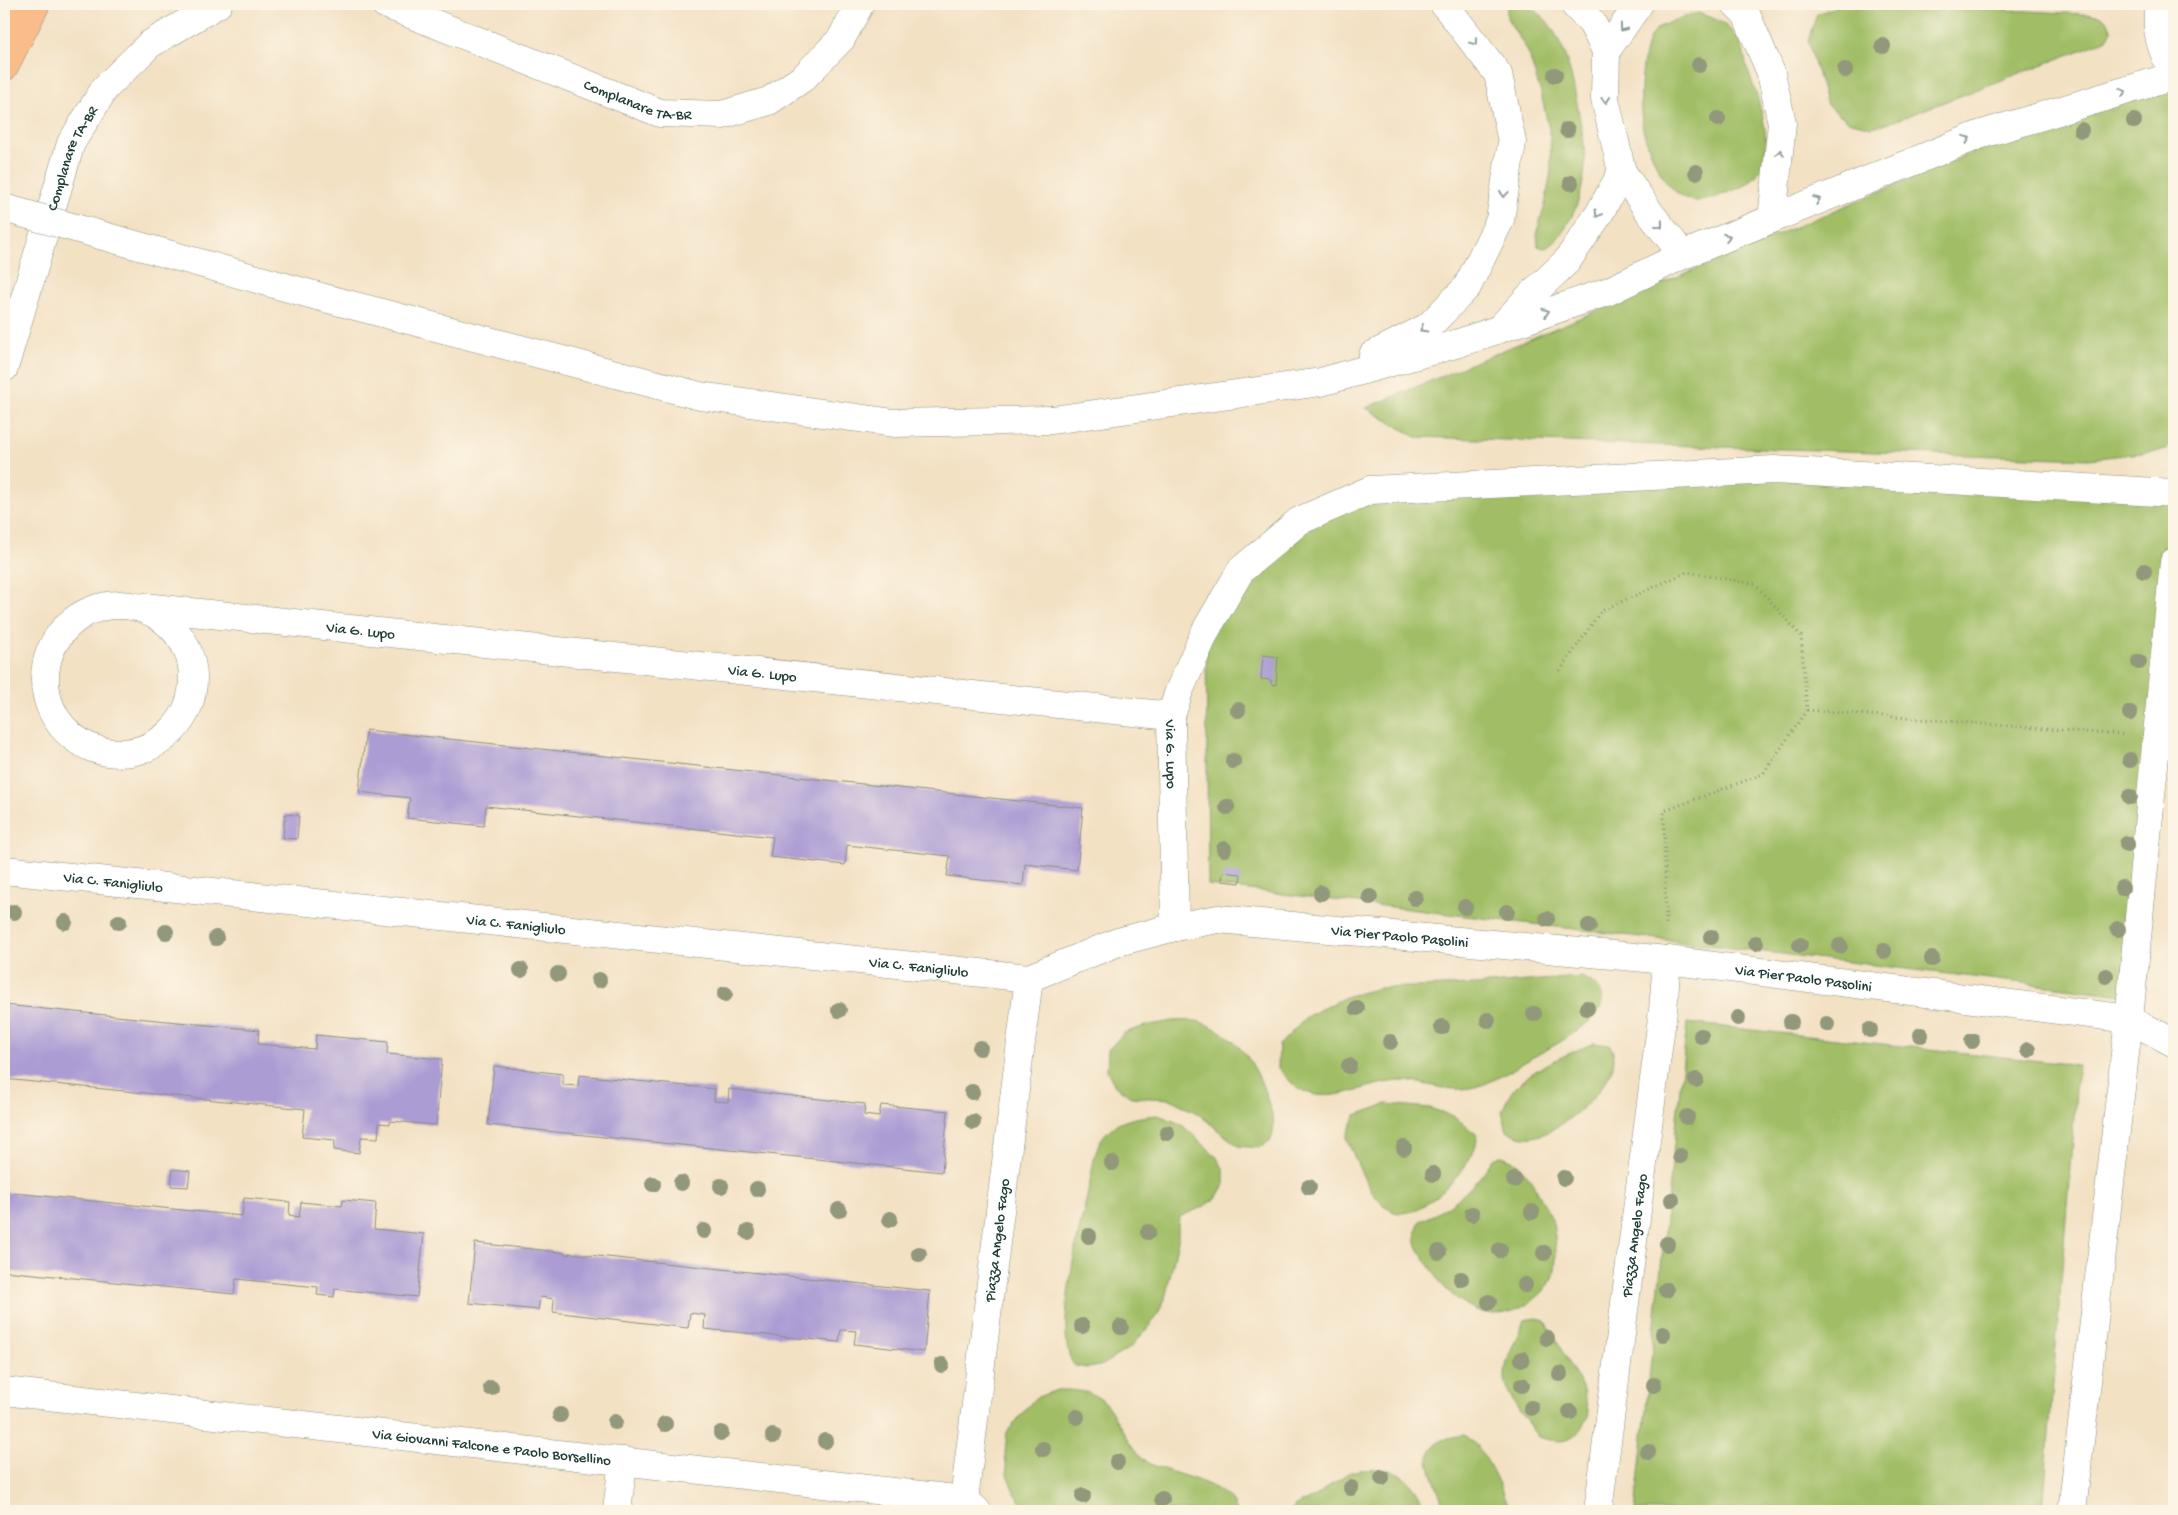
<svg xmlns="http://www.w3.org/2000/svg" width="2178" height="1515" font-family="'Gochi Hand',sans-serif">
<rect width="100%" height="100%" fill="#fcf5e5"/>
<filter id="ink" filterUnits="userSpaceOnUse"><feTurbulence type="fractalNoise" baseFrequency=".02" numOctaves="2"/><feDisplacementMap in="SourceGraphic" scale="10" xChannelSelector="R" yChannelSelector="G"/><feConvolveMatrix kernelMatrix="1 2 1 2 8 2 1 2 1" color-interpolation-filters="sRGB"/></filter>
<filter id="wash" filterUnits="userSpaceOnUse"><feTurbulence type="fractalNoise" baseFrequency=".0096" numOctaves="4" result="noise"/><feDisplacementMap in="SourceGraphic" scale="20" xChannelSelector="R" yChannelSelector="G"/><feGaussianBlur stdDeviation="1.12" result="paint"/><feColorMatrix in="noise" values="0 0 0 0 0 0 0 0 0 0 0 0 0 0 0 0 0 1.4 0 .05"/><feComposite in="paint" operator="in"/></filter>
<g filter="url(#wash)">
<rect width="100%" height="100%" fill="#f3e1c4"/>
<path fill="#a1be66" stroke="#607e4d" d="M1509,4c49,-4 62,69 69,104 3,19 10,48 6,67 -3,22 -9,38 -21,56 -6,8 -9,15 -19,17l-6,-2 -1,-15 8,-26 6,-34 -1,-37 -9,-41 -13,-41 -21,-34v-8z
M1843,4h60l197,11 7,5 5,11 -5,8 -18,8 -195,74 -22,6 -24,-6 -21,-16 -19,-64 9,-27z
M1698,13c19,6 27,9 40,26 5,7 7,20 9,29 10,29 27,68 14,99 -6,15 -20,21 -35,26 -10,4 -26,11 -36,7 -25,-8 -39,-44 -46,-67 -6,-19 -4,-84 9,-100 9,-10 32,-17 45,-20z
M2174,76v358l-7,16 -78,9 -673,-22 -50,-29 733,-309z
M1774,470l400,23v70l-43,433 -923,-111 -2,-255 35,-60 129,-80z
M1581,977c60,24 -22,66 -44,78 -24,13 -48,33 -76,34 -21,1 -41,-8 -61,-8 -34,1 -72,28 -103,6 -7,-4 -13,-13 -19,-19l1,-23 30,-30 39,-19 32,-8 95,-3z
M1172,1021c8,0 16,-1 23,0 5,0 10,3 15,5 29,13 47,40 56,70 6,17 11,27 5,44l-12,8 -21,-2 -41,-33 -27,-14 -39,-2 -16,-11 -8,-16 1,-20 16,-17 21,-7z
M1687,1023l391,42 -35,446h-408z
M1594,1043l15,2c24,28 -47,86 -72,91 -11,3 -21,0 -30,-5l-5,-20c3,-6 6,-15 11,-21 20,-23 53,-35 81,-47z
M1387,1104l43,4 25,9 22,18c3,27 -58,90 -85,76 -23,-11 -36,-52 -46,-74l10,-22z
M1158,1115l23,9 35,32 8,14v15l-8,13 -13,9 -22,9 -3,5v19l-13,59 -9,19 -25,29 -31,19 -13,2 -12,-2c-24,-27 6,-142 14,-178 2,-11 6,-40 12,-48 12,-20 36,-23 57,-25z
M1499,1156c23,2 35,30 45,48 2,4 5,9 7,13 5,12 7,50 2,61 -11,20 -36,37 -59,36 -16,0 -36,-13 -47,-24 -7,-6 -12,-17 -18,-25 -11,-17 -19,-23 -9,-44 31,-12 55,-34 73,-62z
M1536,1317l9,3 37,67 7,27c-14,28 -21,31 -51,23 -10,-14 -34,-43 -33,-61 0,-17 12,-41 20,-56z
M1057,1390c52,-1 48,15 74,53 5,7 10,15 18,20 23,13 80,18 87,48h-208l-14,-19 -7,-18 -2,-21 2,-21 28,-34z
M1465,1435c23,17 34,51 46,76h-67c-5,-35 -41,-69 21,-76z
M1361,1470c9,0 19,-2 28,0 18,4 33,23 35,41h-132l2,-4 21,-11 33,-23z"/>
<g id="blocks">
<path fill="#ac9cd4" d="M1263,655l15,2 -2,28 -5,-1v-4l-10,-1z
M366,730l717,78 -6,62 -52,-6 -2,21 -76,-9 3,-20 -103,-11 -2,20 -75,-8 3,-20 -287,-31 -2,20 -77,-8 3,-20 -51,-6z
M285,814l14,1 -2,24 -14,-1z
M1223,872l18,2 -1,9 -18,-2z
M4,1005l255,25 -1,14 57,5 1,-14 72,7 -1,12 55,5 -6,66 -46,-4v3l-11,-1 -1,15 -17,-1 -2,16 -25,-3 1,-10 -33,-3 3,-28 -301,-30z
M494,1066l69,8v11l15,1 1,-11 136,14 -1,12 14,1 1,-13 136,15 -1,11 15,2 2,-12 67,6 -6,61 -454,-47z
M173,1169l17,2 -2,16 -17,-1z
M4,1192l238,24 2,-18 46,4 -1,13 10,2 2,-15 41,4 1,-6 33,3 -2,26 50,5 -7,63 -82,-8 -1,8 -17,-2 1,-8 -82,-8 -2,15 -230,-23z
M475,1243l85,9 9,3v-2l361,38 -6,61 -70,-8 2,-13 -15,-1 -2,12 -135,-13 1,-14 -15,-2 -2,15 -135,-16 1,-13 -14,-2 -2,13 -69,-7z"/>
</g>
</g>
<g filter="url(#ink)">
<use href="#blocks" fill-opacity="0" stroke="#898f7c" stroke-width="1"/>
<g fill="none" stroke-linecap="round" stroke-linejoin="round">
<defs>
<g id="minor">
<path id="s1" d="M385,4l275,109 62,2 47,-14 34,-23 38,-39 19,-35"/>
<path d="M1574,4l18,19 14,28 -1,48 17,73 28,41 33,42"/>
<path d="M1736,4l10,10 25,59 11,50 -10,96"/>
<path d="M2159,4c-5,28 3,46 15,71"/>
<path d="M1606,51l33,-47"/>
<path d="M317,296l383,100 194,27 158,-3 269,-38 138,-39 150,-52 74,-36 296,-120 195,-59"/>
<path d="M1503,325l25,-27 39,-37 32,-47 23,-42"/>
<path d="M1373,355l55,-28 39,-40 33,-67 12,-78 -14,-68 -54,-70"/>
<path id="s2" d="M4,368l67,-225 34,-55 45,-44 68,-40"/>
<circle cx="119" cy="679" r="74"/>
<path id="s3" d="M144,607l1027,109 4,211"/>
<path d="M1171,716l8,-25 27,-61 35,-60 58,-49 71,-31 404,-20 400,23"/>
<path id="s4" d="M4,870l1025,108 89,-36 57,-15 43,-8 449,41 462,59 45,-457"/>
<path id="s5" d="M4,1391l960,109 13,11"/>
<path id="s6" d="M964,1500l65,-522"/>
<path d="M617,1511l6,-50"/>
<path id="s7" d="M1598,1511l65,-501 4,-50"/>
<path d="M2072,1511l57,-492 45,24"/>
</g>
<path id="highway" d="M4,15l3,-11
M4,67l32,-63"/>
</defs>
<use href="#minor" stroke="#898f7c" stroke-width="29"/>
<use href="#highway" stroke="#898f7c" stroke-width="29"/>
<path stroke="#898f7c" stroke-width="3" stroke-dasharray="1 4" stroke-linecap="butt" d="M1560,671l41,-60 86,-39 68,12 46,52 6,74 -44,64 -99,37 2,113
M1807,710l316,25"/>
<use href="#minor" stroke="#fff" stroke-width="28"/>
<use href="#highway" stroke="#fabc8b" stroke-width="28"/>
<defs>
<path id="minor-bridge" d="M4,208l313,88"/>
</defs>
<use href="#minor-bridge" stroke="#898f7c" stroke-width="29" stroke-linecap="butt"/>
<use href="#minor-bridge" stroke="#fff" stroke-width="28"/>
</g>
<g fill="#91987b">
<circle cx="1883" cy="46" r="8"/>
<circle cx="1699" cy="65" r="8"/>
<circle cx="1845" cy="70" r="8"/>
<circle cx="1555" cy="75" r="8"/>
<circle cx="1718" cy="119" r="8"/>
<circle cx="2134" cy="121" r="8"/>
<circle cx="1567" cy="130" r="8"/>
<circle cx="2081" cy="130" r="8"/>
<circle cx="1696" cy="172" r="8"/>
<circle cx="1571" cy="183" r="8"/>
<circle cx="2144" cy="571" r="8"/>
<circle cx="2139" cy="662" r="8"/>
<circle cx="1238" cy="710" r="8"/>
<circle cx="2130" cy="713" r="8"/>
<circle cx="2130" cy="760" r="8"/>
<circle cx="1233" cy="761" r="8"/>
<circle cx="2130" cy="797" r="8"/>
<circle cx="1227" cy="807" r="8"/>
<circle cx="2127" cy="844" r="8"/>
<circle cx="1224" cy="849" r="8"/>
<circle cx="2122" cy="888" r="8"/>
<circle cx="1321" cy="893" r="8"/>
<circle cx="1370" cy="897" r="8"/>
<circle cx="1415" cy="898" r="8"/>
<circle cx="1465" cy="907" r="8"/>
<circle cx="14" cy="912" r="8"/>
<circle cx="1507" cy="912" r="8"/>
<circle cx="1547" cy="919" r="8"/>
<circle cx="65" cy="922" r="8"/>
<circle cx="119" cy="922" r="8"/>
<circle cx="1589" cy="926" r="8"/>
<circle cx="2118" cy="929" r="8"/>
<circle cx="166" cy="932" r="8"/>
<circle cx="1711" cy="937" r="8"/>
<circle cx="216" cy="938" r="8"/>
<circle cx="1756" cy="943" r="8"/>
<circle cx="1800" cy="945" r="8"/>
<circle cx="1840" cy="946" r="8"/>
<circle cx="1884" cy="951" r="8"/>
<circle cx="1932" cy="959" r="8"/>
<circle cx="521" cy="970" r="8"/>
<circle cx="558" cy="974" r="8"/>
<circle cx="2106" cy="976" r="8"/>
<circle cx="599" cy="980" r="8"/>
<circle cx="725" cy="994" r="8"/>
<circle cx="1357" cy="1008" r="8"/>
<circle cx="1587" cy="1008" r="8"/>
<circle cx="839" cy="1010" r="8"/>
<circle cx="1534" cy="1014" r="8"/>
<circle cx="1738" cy="1018" r="8"/>
<circle cx="1488" cy="1020" r="8"/>
<circle cx="1791" cy="1022" r="8"/>
<circle cx="1827" cy="1024" r="8"/>
<circle cx="1442" cy="1027" r="8"/>
<circle cx="1870" cy="1030" r="8"/>
<circle cx="1921" cy="1035" r="8"/>
<circle cx="1701" cy="1036" r="8"/>
<circle cx="1972" cy="1041" r="8"/>
<circle cx="1390" cy="1042" r="8"/>
<circle cx="980" cy="1048" r="8"/>
<circle cx="2028" cy="1050" r="8"/>
<circle cx="1349" cy="1066" r="8"/>
<circle cx="1696" cy="1080" r="8"/>
<circle cx="972" cy="1092" r="8"/>
<circle cx="1687" cy="1117" r="8"/>
<circle cx="973" cy="1122" r="8"/>
<circle cx="1167" cy="1133" r="8"/>
<circle cx="1404" cy="1148" r="8"/>
<circle cx="1680" cy="1156" r="8"/>
<circle cx="1112" cy="1163" r="8"/>
<circle cx="1433" cy="1174" r="8"/>
<circle cx="1564" cy="1178" r="8"/>
<circle cx="1514" cy="1180" r="8"/>
<circle cx="681" cy="1183" r="8"/>
<circle cx="653" cy="1184" r="8"/>
<circle cx="721" cy="1186" r="8"/>
<circle cx="1309" cy="1187" r="8"/>
<circle cx="757" cy="1189" r="8"/>
<circle cx="1672" cy="1200" r="8"/>
<circle cx="839" cy="1210" r="8"/>
<circle cx="1532" cy="1212" r="8"/>
<circle cx="1472" cy="1214" r="8"/>
<circle cx="890" cy="1219" r="8"/>
<circle cx="704" cy="1231" r="8"/>
<circle cx="748" cy="1232" r="8"/>
<circle cx="1148" cy="1232" r="8"/>
<circle cx="1089" cy="1236" r="8"/>
<circle cx="1667" cy="1244" r="8"/>
<circle cx="1500" cy="1250" r="8"/>
<circle cx="1439" cy="1252" r="8"/>
<circle cx="1544" cy="1253" r="8"/>
<circle cx="919" cy="1254" r="8"/>
<circle cx="1461" cy="1279" r="8"/>
<circle cx="1525" cy="1285" r="8"/>
<circle cx="1666" cy="1290" r="8"/>
<circle cx="1489" cy="1302" r="8"/>
<circle cx="1082" cy="1326" r="8"/>
<circle cx="1121" cy="1327" r="8"/>
<circle cx="1663" cy="1334" r="8"/>
<circle cx="1547" cy="1338" r="8"/>
<circle cx="1522" cy="1359" r="8"/>
<circle cx="942" cy="1365" r="8"/>
<circle cx="1560" cy="1374" r="8"/>
<circle cx="1522" cy="1385" r="8"/>
<circle cx="1654" cy="1385" r="8"/>
<circle cx="491" cy="1388" r="8"/>
<circle cx="1531" cy="1408" r="8"/>
<circle cx="1570" cy="1412" r="8"/>
<circle cx="560" cy="1415" r="8"/>
<circle cx="1077" cy="1417" r="8"/>
<circle cx="615" cy="1422" r="8"/>
<circle cx="665" cy="1424" r="8"/>
<circle cx="721" cy="1433" r="8"/>
<circle cx="773" cy="1436" r="8"/>
<circle cx="825" cy="1441" r="8"/>
<circle cx="1043" cy="1449" r="8"/>
<circle cx="1648" cy="1452" r="8"/>
<circle cx="1117" cy="1462" r="8"/>
<circle cx="1382" cy="1478" r="8"/>
<circle cx="1351" cy="1488" r="8"/>
<circle cx="1083" cy="1496" r="8"/>
<circle cx="1162" cy="1499" r="8"/>
</g>
<defs><path id="oneway-chevron" d="M-2-3.5L2.5 0L-2 3.5" fill="none" stroke-width="1.6" stroke-linecap="round" stroke-linejoin="round" transform="scale(1.25)"/></defs>
<g stroke="#8f9e9a">
<use href="#oneway-chevron" transform="translate(1623 28) rotate(125)"/>
<use href="#oneway-chevron" transform="translate(1474 42) rotate(53)"/>
<use href="#oneway-chevron" transform="translate(2123 92) rotate(-17)"/>
<use href="#oneway-chevron" transform="translate(1606 100) rotate(83)"/>
<use href="#oneway-chevron" transform="translate(1967 139) rotate(-22)"/>
<use href="#oneway-chevron" transform="translate(1780 153) rotate(-86)"/>
<use href="#oneway-chevron" transform="translate(1504 194) rotate(98)"/>
<use href="#oneway-chevron" transform="translate(1817 200) rotate(-22)"/>
<use href="#oneway-chevron" transform="translate(1598 214) rotate(121)"/>
<use href="#oneway-chevron" transform="translate(1660 225) rotate(52)"/>
<use href="#oneway-chevron" transform="translate(1727 237) rotate(-22)"/>
<use href="#oneway-chevron" transform="translate(1546 312) rotate(-19)"/>
<use href="#oneway-chevron" transform="translate(1423 329) rotate(150)"/>
</g>
</g>
<g text-anchor="middle" stroke-width="4" stroke-linejoin="round" paint-order="stroke">
<g font-size="15" fill="#1f3d34" stroke="#fcf5e5">
<text dy="5" stroke="none"><textPath href="#s1" startOffset="271">Complanare TA-BR</textPath></text>
<text dy="5" stroke="none"><textPath href="#s2" startOffset="221">Complanare TA-BR</textPath></text>
<text dy="5" stroke="none"><textPath href="#s3" startOffset="218">Via G. Lupo</textPath></text>
<text dy="5" stroke="none"><textPath href="#s3" startOffset="622">Via G. Lupo</textPath></text>
<text dy="5" stroke="none"><textPath href="#s3" startOffset="1071">Via G. Lupo</textPath></text>
<text dy="5" stroke="none"><textPath href="#s4" startOffset="110">Via C. Fanigliulo</textPath></text>
<text dy="5" stroke="none"><textPath href="#s4" startOffset="515">Via C. Fanigliulo</textPath></text>
<text dy="5" stroke="none"><textPath href="#s4" startOffset="1412">Via Pier Paolo Pasolini</textPath></text>
<text dy="5" stroke="none"><textPath href="#s4" startOffset="920">Via C. Fanigliulo</textPath></text>
<text dy="5" stroke="none"><textPath href="#s4" startOffset="1818">Via Pier Paolo Pasolini</textPath></text>
<text dy="5" stroke="none"><textPath href="#s7" startOffset="278">Piazza Angelo Fago</textPath></text>
<text dy="5" stroke="none"><textPath href="#s6" startOffset="262">Piazza Angelo Fago</textPath></text>
<text dy="5" stroke="none"><textPath href="#s5" startOffset="491">Via Giovanni Falcone e Paolo Borsellino</textPath></text>
</g>
</g>
<rect width="2178" height="1515" fill="none" stroke="#fcf5e5" stroke-width="20"/>
</svg>
